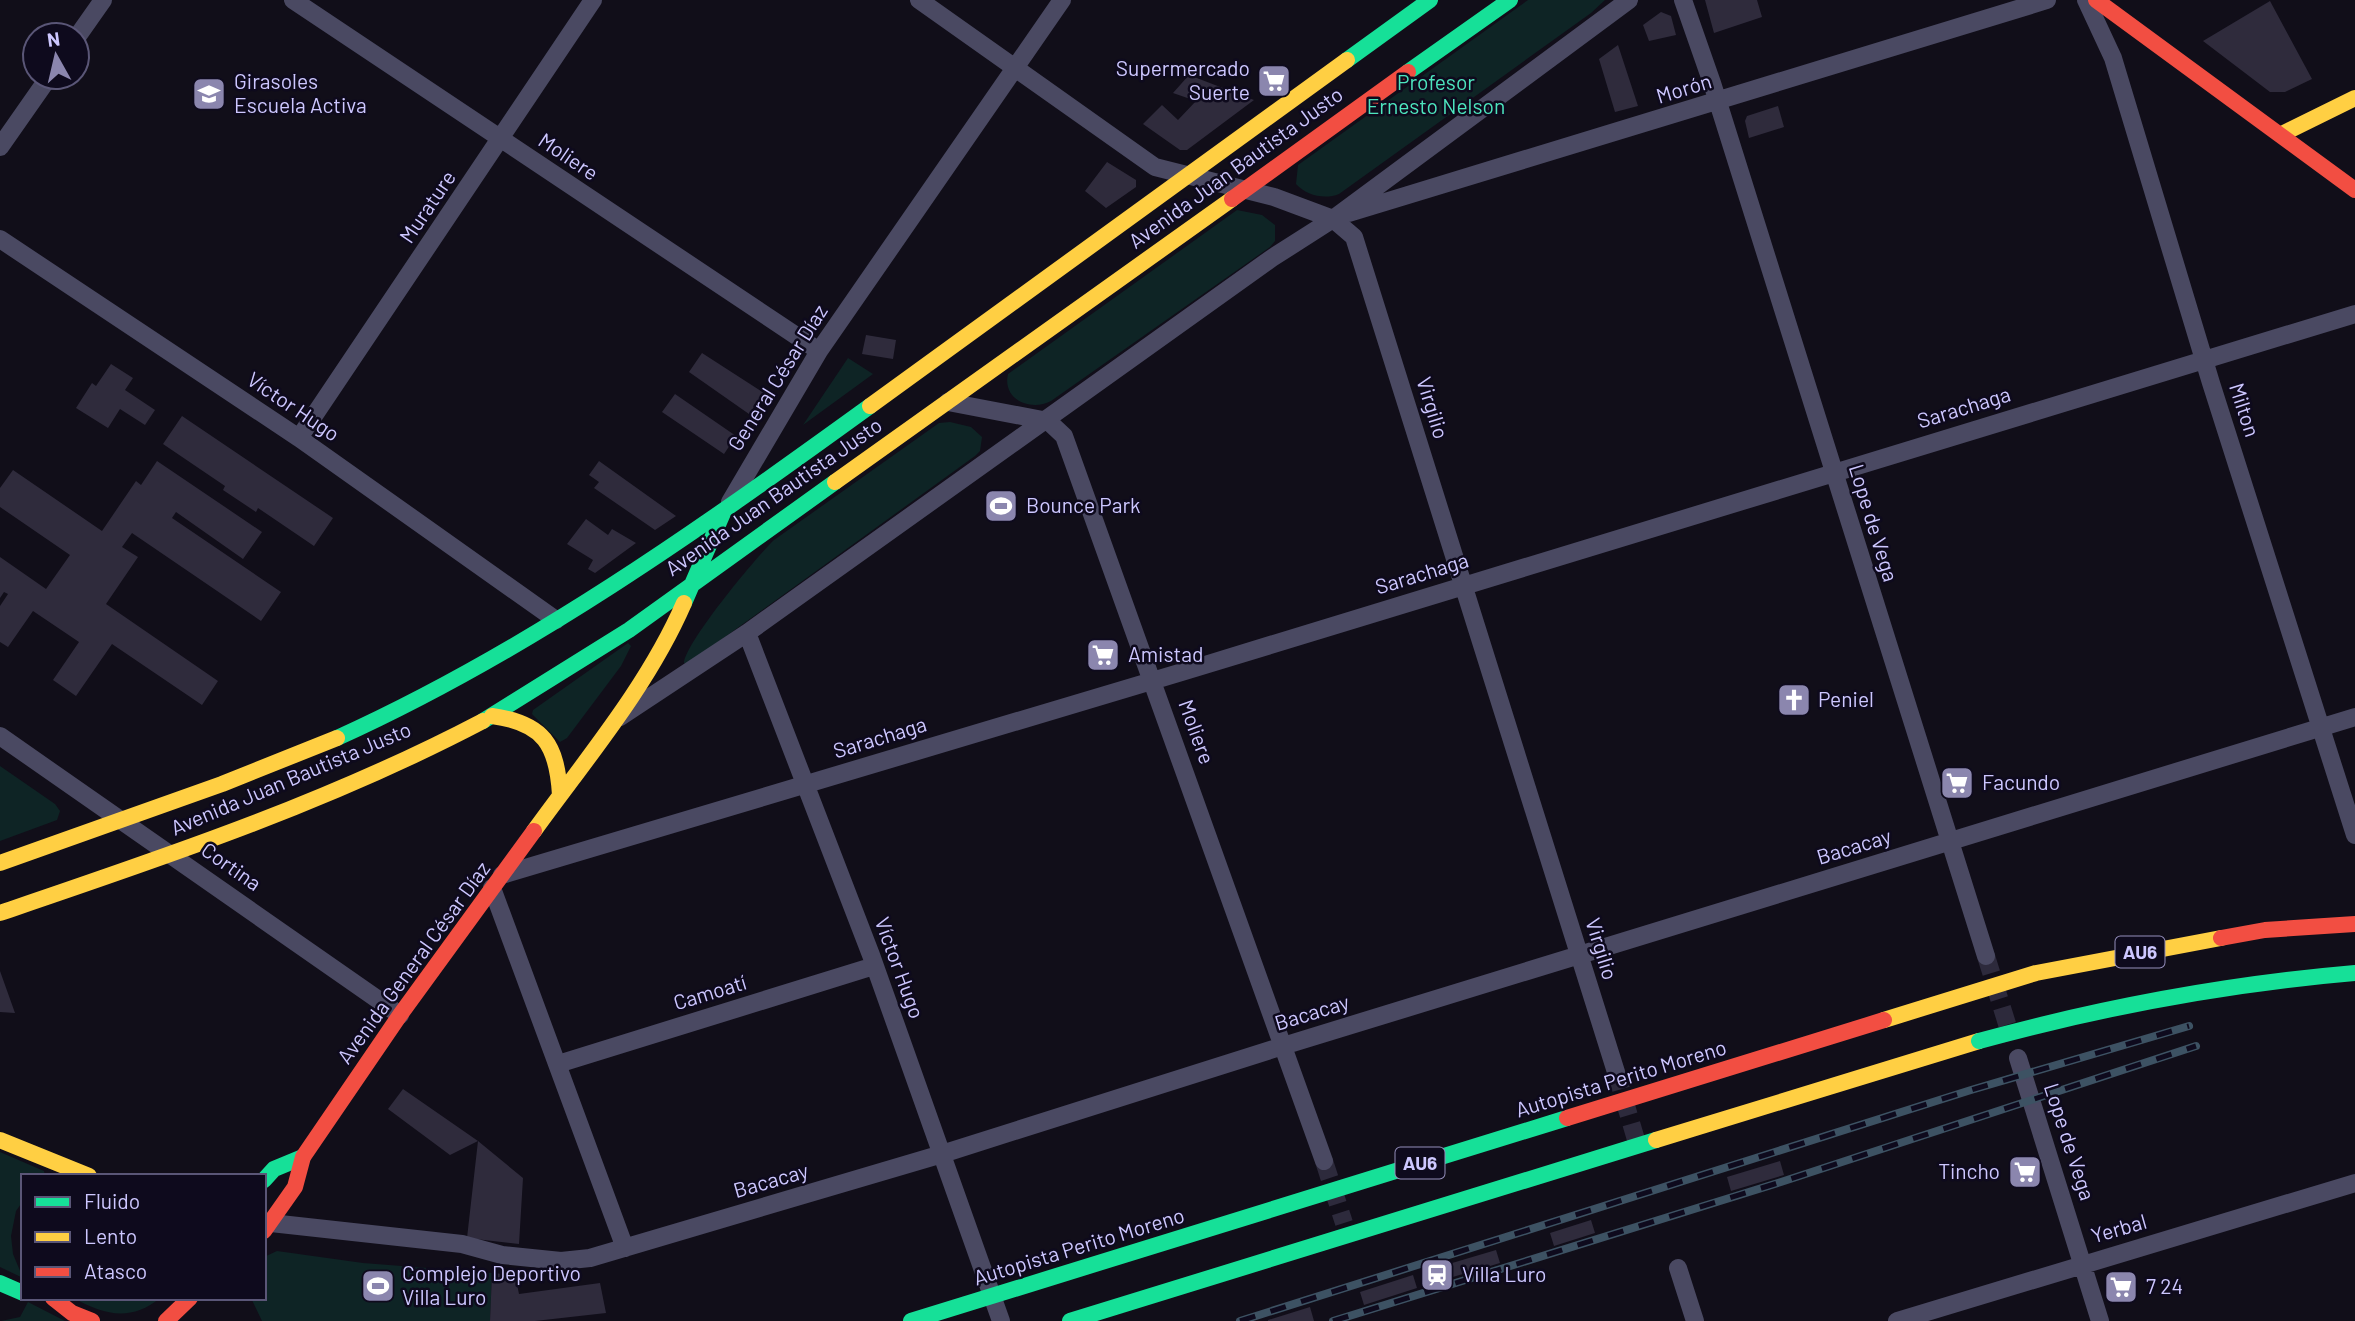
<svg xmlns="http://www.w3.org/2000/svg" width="2355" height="1321" font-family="Barlow,sans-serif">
<rect width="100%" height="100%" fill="#110e19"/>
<path fill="#0e2425" d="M1528,0h77l-14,13 -252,181c-15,6 -33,1 -43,-10l2,-19z
M1237,210l25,5 13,10v16l-5,6 -219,154c-21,11 -49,-2 -43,-27z
M848,358l25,16 -70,51z
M950,422l21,5 11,10 -2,14 -5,5 -286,207h-5c1,-20 72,-106 90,-123l165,-117z
M628,643l3,3 -10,20 -54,72 -7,4 -28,-28 1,-4z
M0,766l55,38 5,7 -3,9 -57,21z
M0,1152l44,19 1,5h-22v25l-7,10 -5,25 2,18 10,24 -23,-11z
M277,1251l86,12 129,10 -2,48h-228l-11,-23h13v-41z
M74,1298h86c-28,23 -55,18 -86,0z
M28,1302l37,19h-64l19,-4z"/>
<path fill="#2f2b3c" d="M1705,0h52l5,17 -48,16z
M2270,1l42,78 -27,13h-15l-67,-51z
M1661,12l10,4 5,19 -27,6 -6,-16z
M1618,45l20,61 -23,6 -16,-53z
M1189,75l65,25 -67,50h-7l-37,-26 19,-19 16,15 18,-19 -23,-8z
M1778,106l6,21 -35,11 -4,-17 2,-5z
M1107,162l29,18v7l-30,21 -21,-17z
M866,335l30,5 -3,19 -31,-5z
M702,353l62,40 -15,21 -60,-42z
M111,364l22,14 -8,12 30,20 -10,15 -25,-16 -12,19 -32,-20 16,-25 4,3z
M675,394l61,42 -12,18 -62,-42z
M182,416l151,102 -19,28 -56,-38 -2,4 -33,-22 2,-4 -62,-42z
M157,461l105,71 -19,27 -67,-47 -4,6 109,74 -20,29 -129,-88 -10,14 16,10 -32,47 112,77 -16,24 -90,-61 -36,52 -23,-16 26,-38 -46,-31 -25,36 -8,-5v-36l8,-12 -4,-2 -4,6v-41l46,32 24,-34 -70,-48v-19l13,-18 89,61 34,-50 5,4z
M599,461l77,55 -21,14 -61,-42 5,-6 -10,-7z
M586,519l22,16 4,-6 24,14 -41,30 -7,-4 5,-9 -26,-16z
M0,971l15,42 -15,-1z
M403,1089l75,52 -28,14 -62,-46z
M478,1141l45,37 -4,66 -52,-6z
M1780,1161l4,14 -53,16 -4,-14z
M1591,1220l4,13 -41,13 -4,-13z
M1496,1250l4,13 -54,16 -4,-13z
M492,1273l23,2 4,19 81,-11 6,30 -71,8h-45z
M1413,1275l4,13 -53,17 -4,-13z
M1310,1307l4,14h-46v-1z"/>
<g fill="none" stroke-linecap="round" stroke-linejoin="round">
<path stroke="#2d2a3c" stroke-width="18" stroke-dasharray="18 9" stroke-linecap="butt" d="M1986,956l26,84
M1616,1072l21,71
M1324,1161l20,62"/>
<path stroke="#4a4962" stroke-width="18" d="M293,0l526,351
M919,0l236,167 119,30 59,22 21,18 262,835
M1683,0l29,83 274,873
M2086,0l27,58 98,325 144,452
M77,37l26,-37
M0,147l49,-70
M1349,213l698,-213
M0,239l299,199 257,182
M948,402l100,19 16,15 260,725
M299,438l294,-438
M730,502l89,-151 243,-351
M747,633l124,322 130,366
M620,717l127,-84 525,-375 61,-39 296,-219
M0,736l400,279
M502,875l680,-203 1173,-358
M492,888l133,360
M2018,1058l82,263
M558,1064l316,-98
M271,1223l191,21 40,11 59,6 29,-3 352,-104 341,-108 1072,-329
M1678,1268l17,53
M1897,1321l458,-138"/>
<path stroke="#16e098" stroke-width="16" d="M1347,60l83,-60
M1408,72l102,-72
M684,603l39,-90
M483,721l146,-91 206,-148
M337,738c192,-87 363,-209 533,-332
M264,1180l10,-11 29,-12
M0,1283l23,10
M1070,1321l586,-181"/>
<path stroke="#ffcf43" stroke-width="16" d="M2282,134l73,-36
M870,406l477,-346
M835,482l397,-283
M492,716c52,7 65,29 68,79
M534,831c52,-72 114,-145 150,-228
M0,863l222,-79 115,-46
M0,913c165,-56 329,-111 483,-192
M0,1140l89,36
M1656,1140l323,-99"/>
<path stroke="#f24e42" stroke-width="16" d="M2096,0l259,190
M1232,199l176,-127
M264,1231l31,-44 8,-30 97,-142 134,-184
M53,1298l19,15 20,8
M166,1321l24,-23"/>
<defs>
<path id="rail" d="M1240,1321l731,-231 218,-64
M1333,1321l448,-139 415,-136"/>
</defs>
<use href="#rail" stroke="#3d5263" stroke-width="8"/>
<use href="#rail" stroke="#0e0a1d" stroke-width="5" stroke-dasharray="16" stroke-linecap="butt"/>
<path stroke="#16e098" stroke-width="16" d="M1979,1041c124,-34 248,-57 376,-68
M911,1321l656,-203"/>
<path stroke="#ffcf43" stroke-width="16" d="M1884,1020l152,-47 185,-35"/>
<path stroke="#f24e42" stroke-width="16" d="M2221,938l44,-8 90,-6
M1567,1118l317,-98"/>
</g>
<defs>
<symbol id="supermarket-square" viewBox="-11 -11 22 22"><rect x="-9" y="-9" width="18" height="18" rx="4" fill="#8b86ae" stroke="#0e0a1d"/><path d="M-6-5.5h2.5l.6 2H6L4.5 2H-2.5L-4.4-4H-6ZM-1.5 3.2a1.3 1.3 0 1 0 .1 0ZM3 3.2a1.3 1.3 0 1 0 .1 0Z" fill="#fff"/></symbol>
<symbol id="school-square" viewBox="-11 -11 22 22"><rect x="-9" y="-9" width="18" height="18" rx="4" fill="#8b86ae" stroke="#0e0a1d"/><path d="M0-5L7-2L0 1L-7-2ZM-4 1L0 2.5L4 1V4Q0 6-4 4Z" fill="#fff"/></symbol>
<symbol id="stadium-square" viewBox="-11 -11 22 22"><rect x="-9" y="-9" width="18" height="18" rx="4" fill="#8b86ae" stroke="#0e0a1d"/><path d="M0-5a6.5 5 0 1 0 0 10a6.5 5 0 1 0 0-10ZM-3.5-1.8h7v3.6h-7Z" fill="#fff"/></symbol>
<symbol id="church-square" viewBox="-11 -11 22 22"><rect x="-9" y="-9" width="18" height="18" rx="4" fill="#8b86ae" stroke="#0e0a1d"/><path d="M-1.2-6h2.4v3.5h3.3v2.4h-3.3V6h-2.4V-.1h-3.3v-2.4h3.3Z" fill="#fff"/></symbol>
<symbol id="station-square" viewBox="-11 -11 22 22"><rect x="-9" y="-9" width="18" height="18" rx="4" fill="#8b86ae" stroke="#0e0a1d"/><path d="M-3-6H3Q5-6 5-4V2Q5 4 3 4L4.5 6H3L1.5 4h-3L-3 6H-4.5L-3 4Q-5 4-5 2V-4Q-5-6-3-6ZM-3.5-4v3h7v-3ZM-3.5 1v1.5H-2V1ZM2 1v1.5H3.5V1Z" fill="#fff"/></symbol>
</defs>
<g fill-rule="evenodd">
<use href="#supermarket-square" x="1255" y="62" width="38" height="38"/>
<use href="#school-square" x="190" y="75" width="38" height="38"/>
<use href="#stadium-square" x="982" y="487" width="38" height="38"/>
<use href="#supermarket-square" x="1084" y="636" width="38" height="38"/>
<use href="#church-square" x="1775" y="681" width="38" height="38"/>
<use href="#supermarket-square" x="1938" y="764" width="38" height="38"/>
<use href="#supermarket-square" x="2006" y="1153" width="38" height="38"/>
<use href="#station-square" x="1418" y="1256" width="38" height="38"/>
<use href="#stadium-square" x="359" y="1267" width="38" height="38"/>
<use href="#supermarket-square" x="2102" y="1268" width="38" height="38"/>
</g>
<g text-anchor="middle" stroke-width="5" stroke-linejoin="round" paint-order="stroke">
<g fill="#0e0a1d" stroke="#948ebb" stroke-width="2">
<rect x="2115.5" y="936.5" width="49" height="31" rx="5"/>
<rect x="1395.5" y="1147.5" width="49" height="31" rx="5"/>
</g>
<g font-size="19" font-weight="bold" fill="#cdc7ff">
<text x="2140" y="959">AU6</text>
<text x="1420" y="1170">AU6</text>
</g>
<g font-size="21" fill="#cdc7ff" stroke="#0e0a1d" text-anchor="start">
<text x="1250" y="76" text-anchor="end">Supermercado<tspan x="1250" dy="24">Suerte</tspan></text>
<text x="234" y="89">Girasoles<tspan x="234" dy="24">Escuela Activa</tspan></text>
<text x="1026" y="513">Bounce Park</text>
<text x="1128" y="662">Amistad</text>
<text x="1818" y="707">Peniel</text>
<text x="1982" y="790">Facundo</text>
<text x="2000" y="1179" text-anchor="end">Tincho</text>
<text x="402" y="1281">Complejo Deportivo<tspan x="402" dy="24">Villa Luro</tspan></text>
<text x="1462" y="1282">Villa Luro</text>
<text x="2146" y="1294">7 24</text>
</g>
<g font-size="21" fill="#4de5be" stroke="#0e0a1d">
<text x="1436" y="90">Profesor<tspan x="1436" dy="24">Ernesto Nelson</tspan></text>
</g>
<g font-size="21" fill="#cdc7ff" stroke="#0e0a1d">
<text transform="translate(1684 89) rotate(-17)" y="7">Morón</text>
<text transform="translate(568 157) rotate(34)" y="7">Moliere</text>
<text transform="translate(1236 168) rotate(-36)" y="7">Avenida Juan Bautista Justo</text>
<text transform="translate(428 207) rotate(-56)" y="7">Murature</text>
<text transform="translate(778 378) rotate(-58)" y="7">General César Díaz</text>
<text transform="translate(293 407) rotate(34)" y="7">Víctor Hugo</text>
<text transform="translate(1432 408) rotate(73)" y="7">Virgilio</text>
<text transform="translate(1964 408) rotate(-17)" y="7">Sarachaga</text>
<text transform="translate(2244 410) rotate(72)" y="7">Milton</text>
<text transform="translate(774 497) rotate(-35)" y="7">Avenida Juan Bautista Justo</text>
<text transform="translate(1873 523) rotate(73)" y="7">Lope de Vega</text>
<text transform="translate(1422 574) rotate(-17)" y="7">Sarachaga</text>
<text transform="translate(1196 732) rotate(70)" y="7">Moliere</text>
<text transform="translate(880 738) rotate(-17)" y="7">Sarachaga</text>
<text transform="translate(291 779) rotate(-23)" y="7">Avenida Juan Bautista Justo</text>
<text transform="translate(1854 847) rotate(-17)" y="7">Bacacay</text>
<text transform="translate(231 867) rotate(35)" y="7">Cortina</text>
<text transform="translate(1601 949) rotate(73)" y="7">Virgilio</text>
<text transform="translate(414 963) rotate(-54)" y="7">Avenida General César Díaz</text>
<text transform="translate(899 968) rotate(70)" y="7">Víctor Hugo</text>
<text transform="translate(710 993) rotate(-17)" y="7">Camoatí</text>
<text transform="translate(1312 1013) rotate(-17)" y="7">Bacacay</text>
<text transform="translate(1621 1079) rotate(-17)" y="7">Autopista Perito Moreno</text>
<text transform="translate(2069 1142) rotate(72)" y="7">Lope de Vega</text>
<text transform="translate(771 1181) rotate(-16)" y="7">Bacacay</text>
<text transform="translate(2119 1229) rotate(-16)" y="7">Yerbal</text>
<text transform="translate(1079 1247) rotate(-17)" y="7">Autopista Perito Moreno</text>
</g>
</g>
<rect x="21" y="1174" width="245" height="126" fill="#0e0a1d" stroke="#5a5677" stroke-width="2"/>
<rect x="35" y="1197" width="35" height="10" fill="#16e098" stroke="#5a5677" stroke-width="2"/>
<text x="84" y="1209" font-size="21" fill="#cdc7ff">Fluido</text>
<rect x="35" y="1232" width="35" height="10" fill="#ffcf43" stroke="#5a5677" stroke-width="2"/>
<text x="84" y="1244" font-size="21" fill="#cdc7ff">Lento</text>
<rect x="35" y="1267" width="35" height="10" fill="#f24e42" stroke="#5a5677" stroke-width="2"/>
<text x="84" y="1279" font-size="21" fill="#cdc7ff">Atasco</text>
<g transform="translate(56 56) rotate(352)"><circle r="33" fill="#0e0a1d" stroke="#5a5677" stroke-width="2"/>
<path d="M0-5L12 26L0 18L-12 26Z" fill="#8b86ae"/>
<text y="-10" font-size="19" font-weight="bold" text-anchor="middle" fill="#cdc7ff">N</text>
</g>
</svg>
